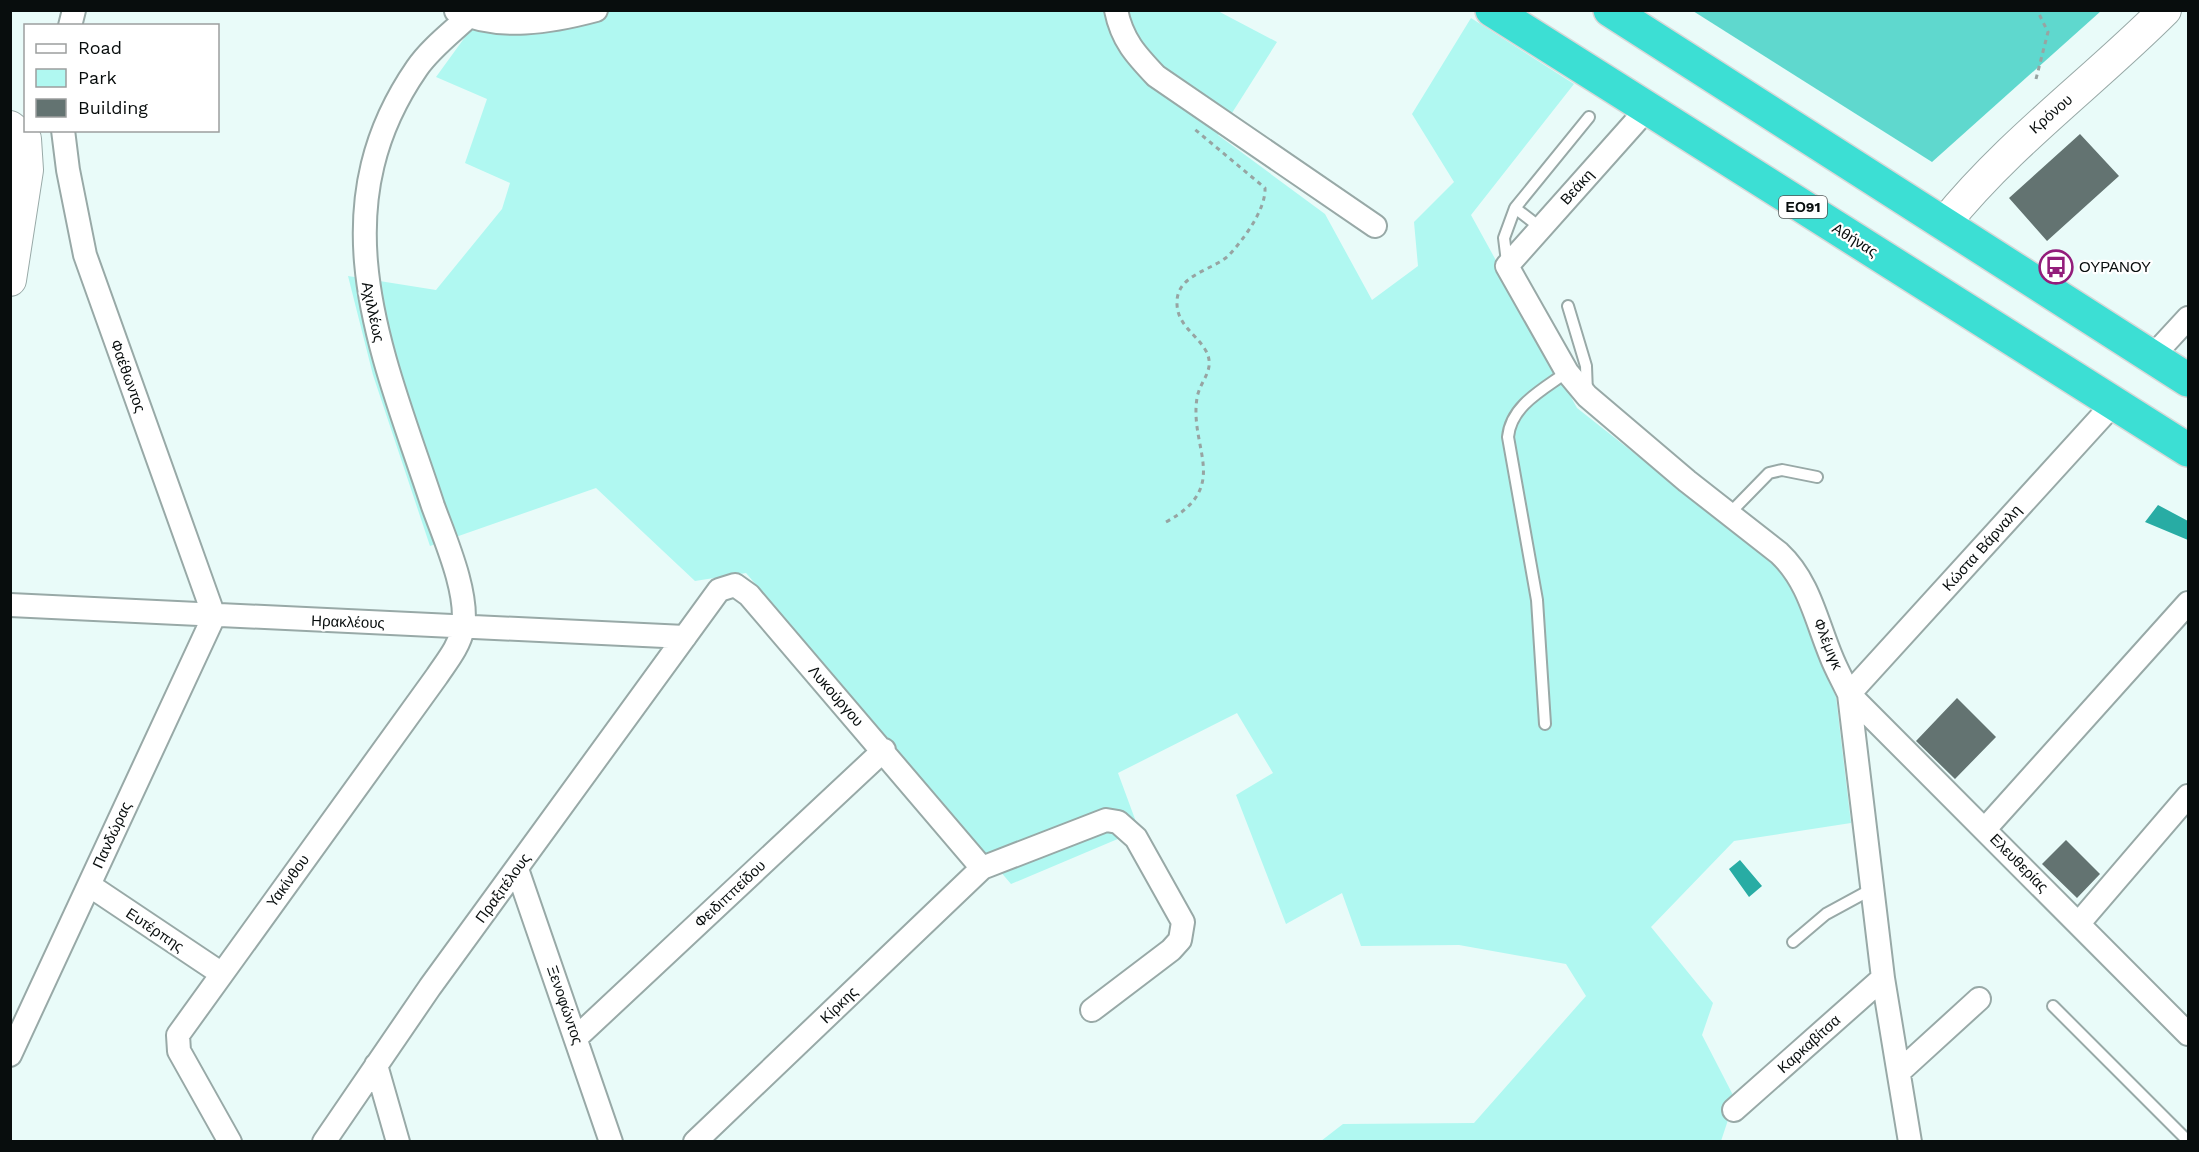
<svg xmlns="http://www.w3.org/2000/svg" width="2199" height="1152" font-family="'Work Sans',sans-serif">
<rect width="100%" height="100%" fill="#e9fbf9"/>
<path fill="#b0f8f1" d="M1216,10l61,32 -59,93 107,79 47,86 46,-34 -4,-44 40,-40 -42,-68 59,-96 103,66 -103,131 106,193 210,166 49,123 15,126 -117,18 -83,86 62,76 -11,32 33,64 -14,42h-400l22,-17 131,-1 112,-127 -20,-32 -107,-19 -98,1 -19,-53 -56,31 -50,-129 37,-22 -36,-60 -119,60 21,57 -128,54 -265,-311 -51,8 -99,-93 -166,58 -57,-171 -25,-99 88,14 66,-81 8,-26 -45,-20 22,-64 -51,-22 45,-62 -7,-4z"/>
<path fill="#5fd8ce" d="M1693,11h408l-169,151z"/>
<path fill="#28aca4" d="M2158,505l30,16v19l-43,-18z
M1740,860l22,26 -13,11 -20,-28z"/>
<path fill="#637371" d="M2080,134l39,42 -72,65 -38,-43z
M1957,698l39,39 -41,42 -39,-38z
M2066,840l34,34 -23,24 -35,-34z"/>
<g fill="none" stroke-linecap="round" stroke-linejoin="round">
<defs>
<path id="lane" d="M1541,228l-26,-20 74,-91
M1507,262l-3,-24 11,-30
M1568,306l18,60 1,27
M1729,514l40,-41 13,-3 35,7
M1545,724l-8,-124 -29,-163c3,-32 36,-48 59,-65
M1793,942l33,-28 46,-25
M2053,1006l135,135"/>
<path id="street" d="M1116,10c6,30 20,45 40,66l219,150
M456,11c43,20 95,11 140,-1
M70,26l4,-16
M1647,109l-140,157 60,106 20,24 100,85 92,72c30,28 37,67 52,103 5,13 12,25 18,38l34,284 27,164
M63,130l5,40 17,85 129,361
M2152,357l36,-39
M10,605l675,32
M1849,694l339,340
M1849,694l265,-291
M1985,829l203,-226
M517,869l94,273
M89,885l133,89
M2079,923l109,-127
M577,1037l307,-287
M10,1055l204,-439
M376,1065l22,77
M1899,1072l80,-73
M1734,1110l149,-132
M230,1142l-51,-91 -1,-16 259,-359c10,-15 22,-29 26,-48 6,-35 -18,-89 -30,-122 -49,-149 -117,-292 -16,-438 13,-19 34,-35 51,-51
M324,1142l106,-155 289,-397 16,-5 14,10 233,273
M695,1142l287,-274 124,-48 12,2 18,16 47,84 -3,18 -9,10 -79,60"/>
<path id="secondary" d="M10,127l15,12 2,31 -17,110
M1944,224c65,-81 148,-141 221,-214"/>
<path id="highway" d="M1492,10l696,440
M1610,10l578,370"/>
</defs>
<use href="#lane" stroke="#98a9a7" stroke-width="14"/>
<use href="#street" stroke="#98a9a7" stroke-width="26"/>
<use href="#secondary" stroke="#98a9a7" stroke-width="34"/>
<use href="#highway" stroke="#d7d8d8" stroke-width="36"/>
<path stroke="#97a4a2" stroke-width="3" stroke-dasharray="4.5 4.5" stroke-linecap="butt" d="M2036,79l12,-47 -11,-22
M1166,522c66,-36 23,-73 31,-124 3,-18 19,-28 9,-47 -10,-18 -30,-26 -29,-50 1,-27 37,-31 52,-46 15,-16 37,-46 36,-67l-73,-61"/>
<use href="#lane" stroke="#fff" stroke-width="10"/>
<use href="#street" stroke="#fff" stroke-width="22"/>
<use href="#secondary" stroke="#fff" stroke-width="32"/>
<use href="#highway" stroke="#3cdfd4" stroke-width="33"/>
</g>
<defs>
<symbol id="bus-ring" viewBox="-11 -11 22 22"><circle r="9.5" fill="#fff" stroke="#931d7b" stroke-width="1.5"/><path d="M-5-6H5V4H4V6H2V4H-2V6H-4V4H-5ZM-3.5-4V0h7V-4ZM-3.5 1.2v1.5H-2V1.2ZM2 1.2v1.5H3.5V1.2Z" fill="#931d7b"/></symbol>
</defs>
<g fill-rule="evenodd">
<use href="#bus-ring" x="2037" y="248" width="38" height="38"/>
</g>
<g text-anchor="middle" stroke-width="4.5" stroke-linejoin="round" paint-order="stroke">
<rect fill="#fff" stroke="#525656" stroke-width="1.5" x="1779" y="196" width="48" height="22" rx="4.5"/>
<g font-size="14" font-weight="bold" fill="#080d0d">
<text x="1803" y="212">ΕΟ91</text>
</g>
<g font-size="15" fill="#080d0d" stroke="#fff">
<text transform="translate(2051 114) rotate(-41)" y="5">Κρόνου</text>
<text transform="translate(1577 187) rotate(-48)" y="5">Βεάκη</text>
<text transform="translate(1855 240) rotate(32)" y="5">Αθήνας</text>
<text transform="translate(373 312) rotate(78)" y="5">Αχιλλέως</text>
<text transform="translate(128 376) rotate(70)" y="5">Φαέθωντος</text>
<text transform="translate(1982 548) rotate(-48)" y="5">Κώστα Βάρναλη</text>
<text transform="translate(348 622) rotate(2)" y="5">Ηρακλέους</text>
<text transform="translate(1828 644) rotate(68)" y="5">Φλέμιγκ</text>
<text transform="translate(836 696) rotate(49)" y="5">Λυκούργου</text>
<text transform="translate(112 835) rotate(-65)" y="5">Πανδώρας</text>
<text transform="translate(2019 863) rotate(45)" y="5">Ελευθερίας</text>
<text transform="translate(288 881) rotate(-54)" y="5">Υακίνθου</text>
<text transform="translate(503 888) rotate(-54)" y="5">Πραξιτέλους</text>
<text transform="translate(730 894) rotate(-43)" y="5">Φειδιππείδου</text>
<text transform="translate(155 930) rotate(34)" y="5">Ευτέρπης</text>
<text transform="translate(565 1005) rotate(71)" y="5">Ξενοφώντος</text>
<text transform="translate(839 1005) rotate(-44)" y="5">Κίρκης</text>
<text transform="translate(1809 1044) rotate(-42)" y="5">Καρκαβίτσα</text>
</g>
<g font-size="15" fill="#080d0d" stroke="#fff" text-anchor="start">
<text x="2079" y="272">ΟΥΡΑΝΟΥ</text>
</g>
</g>
<rect width="2199" height="1152" fill="none" stroke="#080d0d" stroke-width="24"/>
<rect x="24" y="24" width="195" height="108" fill="#ffffff" stroke="#9c9e9e" stroke-width="1.5"/>
<rect x="36" y="44" width="30" height="9" fill="#ffffff" stroke="#9c9e9e" stroke-width="1.5"/>
<text x="78" y="54" font-size="18" fill="#080d0d">Road</text>
<rect x="36" y="69" width="30" height="18" fill="#b0f8f1" stroke="#9c9e9e" stroke-width="1.5"/>
<text x="78" y="84" font-size="18" fill="#080d0d">Park</text>
<rect x="36" y="99" width="30" height="18" fill="#637371" stroke="#9c9e9e" stroke-width="1.5"/>
<text x="78" y="114" font-size="18" fill="#080d0d">Building</text>
</svg>
